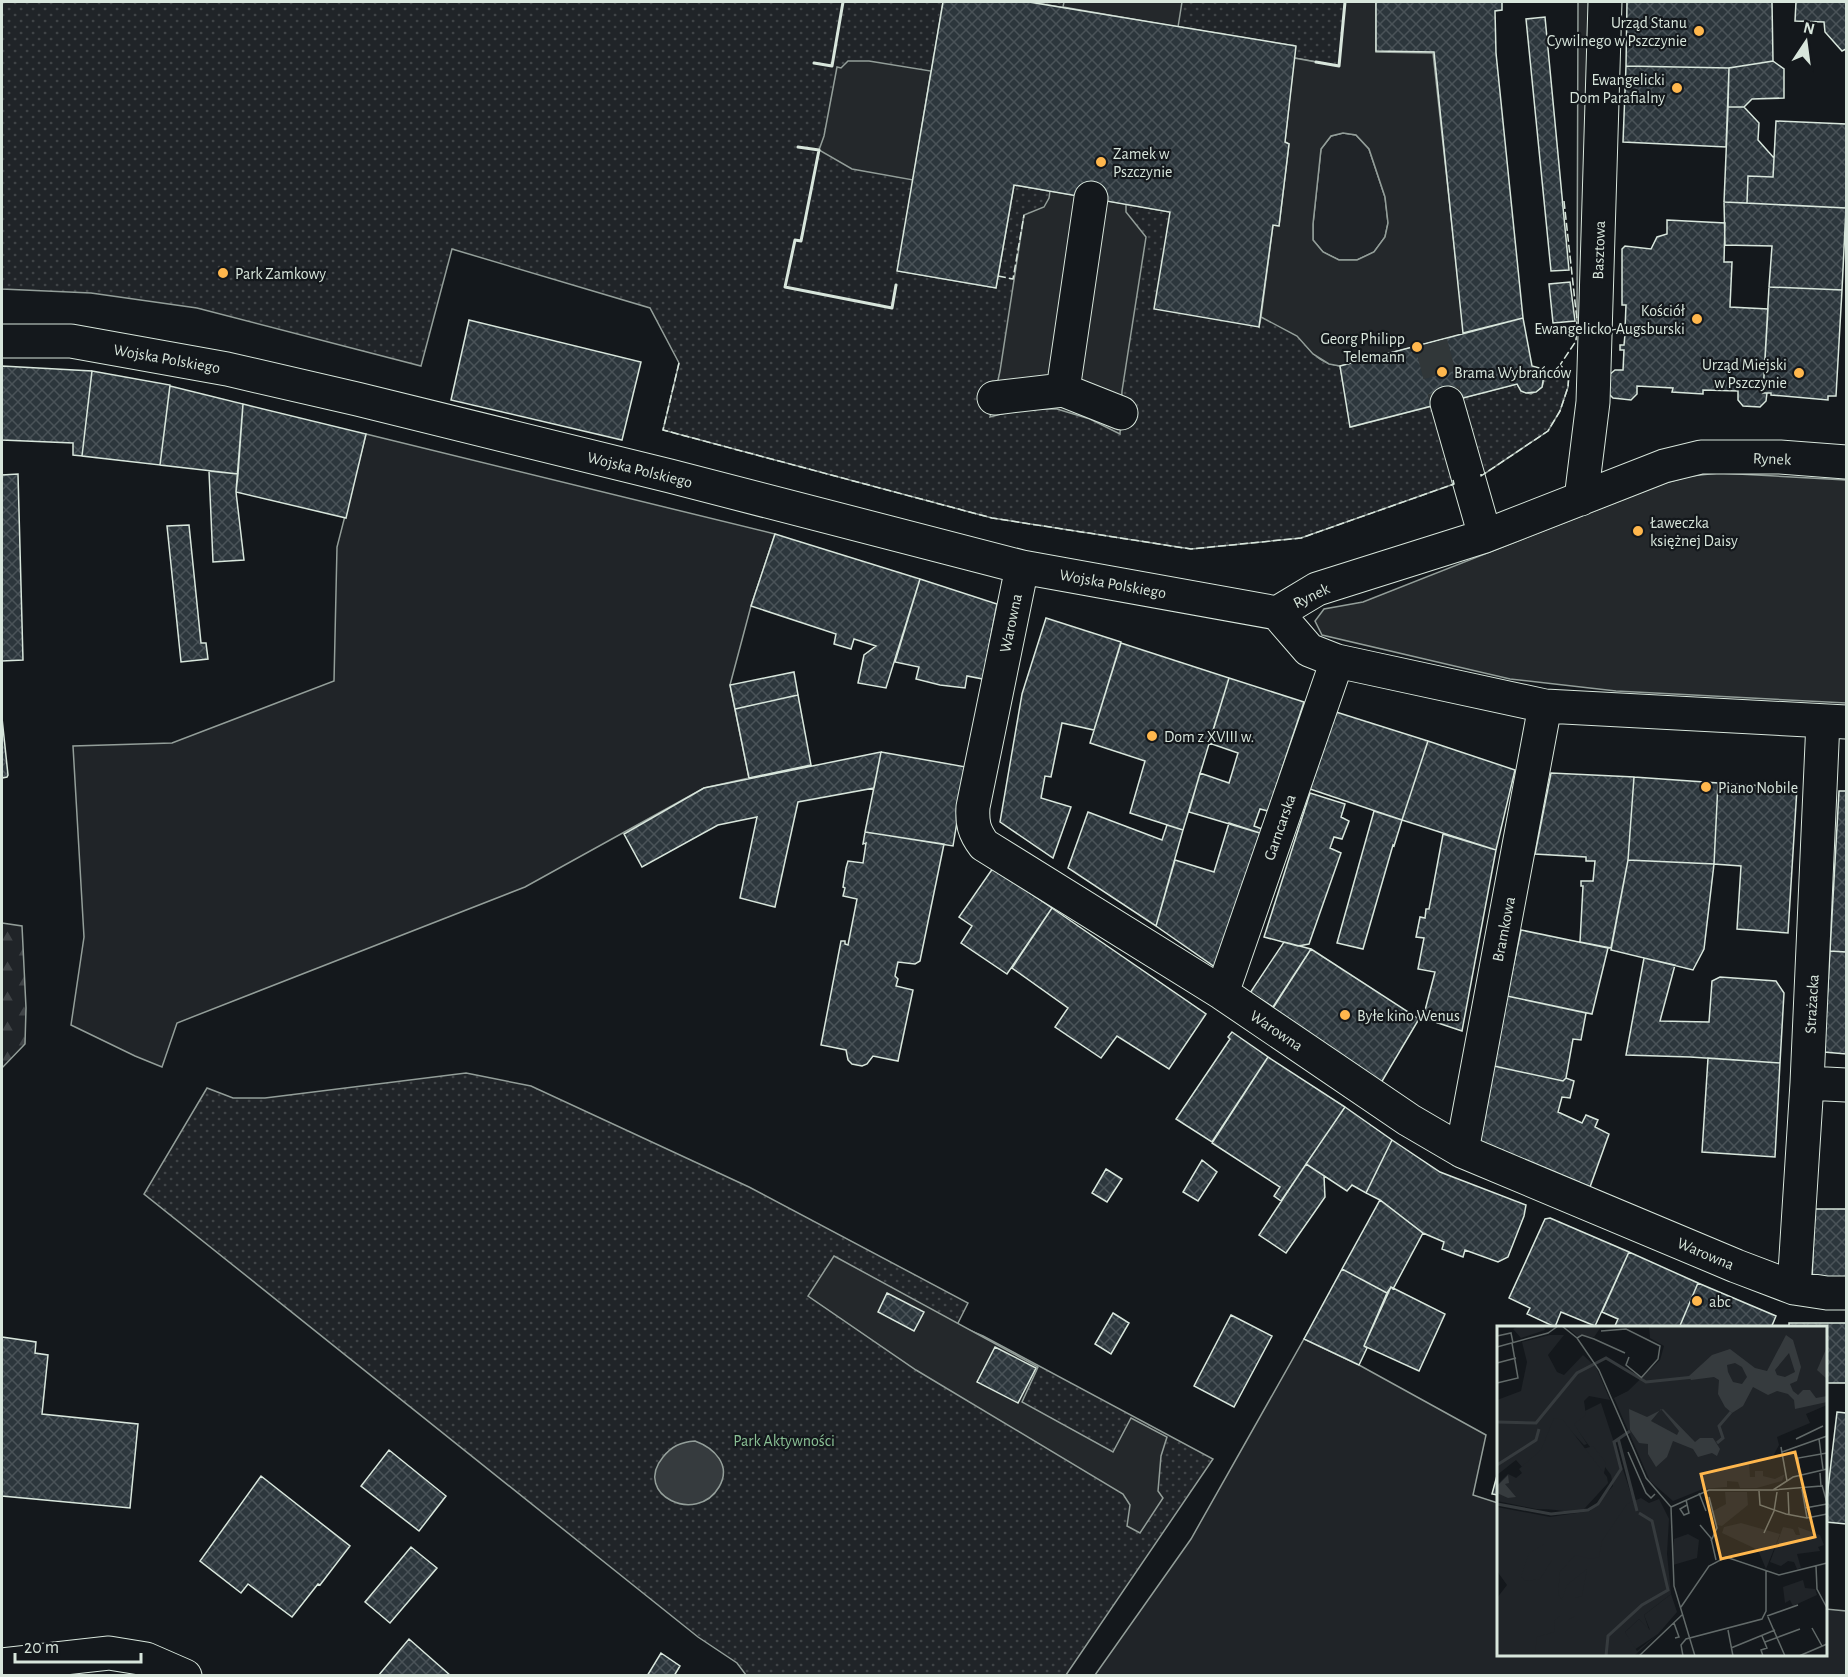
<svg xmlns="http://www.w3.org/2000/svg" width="1848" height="1677" font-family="'Alegreya Sans',sans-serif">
<defs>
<pattern id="forest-firs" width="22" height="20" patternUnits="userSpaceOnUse" patternTransform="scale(1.5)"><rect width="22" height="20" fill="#202428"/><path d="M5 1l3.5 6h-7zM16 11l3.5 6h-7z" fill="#404447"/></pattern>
<pattern id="park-dots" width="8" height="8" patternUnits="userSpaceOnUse" patternTransform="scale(1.5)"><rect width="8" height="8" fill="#202428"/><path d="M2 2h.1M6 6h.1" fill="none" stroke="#404447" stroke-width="1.8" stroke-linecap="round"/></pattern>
<pattern id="building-cross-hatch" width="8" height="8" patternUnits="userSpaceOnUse" patternTransform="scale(1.5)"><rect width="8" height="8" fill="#2c363c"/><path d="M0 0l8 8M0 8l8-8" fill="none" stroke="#4a5358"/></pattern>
</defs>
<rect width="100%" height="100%" fill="#14181c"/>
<path fill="#202428" stroke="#939e99" stroke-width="1.5" d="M1343,133l13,2 13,14 16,48 3,26 -3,14 -11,15 -17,8h-18l-16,-8 -10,-12v-16l8,-75 10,-13z
M366,434l409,100 -24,72 -21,79 19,93 -45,10 -179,99 -348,136 -15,44 -27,-11 -64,-31 13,-88 -11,-191 99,-3 162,-62 3,-134z
M1304,1339l55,26 127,70 -13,60 25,8v151h328v-45l20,2v64h-751l96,-136z"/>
<path fill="url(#forest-firs)" stroke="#939e99" stroke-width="1.5" d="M2,923l20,3 4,82 -1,36 -23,24z"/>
<path fill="url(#park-dots)" stroke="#939e99" stroke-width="1.5" d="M2,2h941l-45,269 98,17 18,-103 156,27 89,115 2,-10h3c11,6 25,11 34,19 16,15 16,26 42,30l11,61 166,-43 4,7 10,3 11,-7 2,-7 -2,-9 27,2 -1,14 -8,24 -12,20 -67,45 -27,8 -153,54 -110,11 -199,-31 -329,-88 16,-67 -29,-55 -198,-59 -31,117 -224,-58 -106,-15 -89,-4z
M1030,2h346l-35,43 -2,21 -45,-8 1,-12z
M466,1073l65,13 218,101 219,116 -11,22 26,11 230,123 -147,216h-320l-9,-12 -39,-26 -554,-443 63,-106 26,10h32z"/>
<path fill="#24282b" stroke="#939e99" stroke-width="1.5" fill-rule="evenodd" d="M1064,2h118l-4,25 -115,-20z
M1345,2h31v50l57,1 31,281 -124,32 -11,-2 -16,-10 -16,-18 -36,-19 12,-92 6,1 10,-82 -4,-2 9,-84 45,8zM1343,133l13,2 13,14 16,48 3,26 -3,14 -11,15 -17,8h-18l-16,-8 -10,-12v-16l8,-75 10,-13z
M1578,2h27l-9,318h-19z
M848,61h21l62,10 -18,109 -61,-11 -33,-19 5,-14 13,-69 4,1z
M1050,191l76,13v8l20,25 -24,154 -2,43 -30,-15 -33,-10h-36l-31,8 10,-46 24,-156 20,-8 5,-9z
M1719,473l127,7v223l-230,-12 -106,-12 -188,-44 -7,-14 9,-12 39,-7 302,-119 26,-7z
M834,1256l204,111 -16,35 91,50 18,-34 36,19 -6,19 -3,35 5,7 -23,35 -13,-7 3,-21 -7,-11 -207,-124 -108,-74z"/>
<path fill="#363b3e" stroke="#939e99" stroke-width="1.5" d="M695,1441c19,7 37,24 24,46 -22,38 -87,8 -56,-30 9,-11 18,-15 32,-16z"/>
<path fill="url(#building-cross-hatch)" stroke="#d8e6dc" stroke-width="1.5" d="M943,2h86l267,44 -11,96 4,2 -10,82 -6,-1 -14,102 -105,-18 16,-97 -156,-27 -18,103 -99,-17z
M1376,2h126v8l-7,1 1,42 27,265 -60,15 -29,-281 -58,-1z
M1627,2h145l1,59 -44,7 -103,-2z
M1796,2h50v47l-4,2 -17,-19 -1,-10 -29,-1z
M1545,17l24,253 -18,1 -25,-252z
M1773,61l11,8v29l-32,1 -8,8h-16l1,-39z
M1626,66l103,2 -3,79 -103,-5z
M1728,107h16l15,16 -1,17 16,18 -1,19 -25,-1 -1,27 -23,-1z
M1776,121l70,3v84l-99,-5 1,-27 25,1z
M1724,202l122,6 -4,82 -73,-3 3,-41 -47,-1z
M1667,220l58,3 -1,39h8l-2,45 38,2 -5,84h4l-1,8 -6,6 -17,-1 -5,-6v-9l-35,-1v4l-31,-2 1,-4 -36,-2v8l-6,6 -18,-2 -5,-5 1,-18 6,-5h8l1,-20h-4v-5h4l1,-11 -4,-1v-4h4l1,-24h-4v-56l3,-3 26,3 6,-12 10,-3z
M1570,282l5,39 -22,2 -4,-39z
M1769,287l73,3 -6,106h-8v4l-57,-5v-2h-8z
M1523,318l9,48 7,2 5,7 -2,12 -6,5 -10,1 -5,-2 -4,-7 -167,43 -10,-61z
M469,320l172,42 -19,78 -171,-40z
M2,366l90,5 -10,85 -9,-1v-12l-71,-3z
M92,371l78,14 -10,80 -78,-9z
M170,386l73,18 -5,70 -78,-9z
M243,404l123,30 -20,84 -110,-26z
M209,471l29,3 -2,18 8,68 -31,2z
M18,474l5,186 -21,1v-186z
M189,525l12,118h5l2,16 -27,3 -14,-136z
M775,534l145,45 -34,109 -28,-5 6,-28 12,-9 -22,-7 -3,10 -17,-5 2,-10 -85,-28z
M920,579l77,25 -14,75 -16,-3 -2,12 -25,-3 -24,-6 3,-12 -24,-5z
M1046,618l75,24 -27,88 -32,-7 -11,54 -6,-1 -4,22 30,9 -18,51 -53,-36 22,-128z
M1121,643l108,35 -46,152 -53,-17 15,-52 -55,-18z
M794,672l4,23 -63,14 -5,-24z
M1229,678l75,24 -36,109 -8,-2 -6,17 8,3 -2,4 -71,-21 11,-39 29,10 9,-30 -29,-10z
M798,695l13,70 -62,13 -14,-69z
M1336,712l92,29 -26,79 -92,-31z
M2,718l6,57 -1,2 -5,1z
M1428,741l87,29 -19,80 -94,-30z
M881,752l85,15 -13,79 -88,-14z
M881,752l-7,36 -76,14 -23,105 -35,-9 17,-81 -39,8 -76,42 -18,-33 80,-46z
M1551,773l83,4 -6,83 -17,88 -31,-6 3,-56h-2v-5h12l2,-20h-9v-4l-51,-3z
M1634,777l84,6 -4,81 -86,-4z
M1718,783l79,5 -9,145 -51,-4 4,-63 -27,-2z
M1839,791h7v161l-16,-1z
M1310,793l35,11 -4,13 8,4 -7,18 -8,-2 -4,11 11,5 -32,91 -11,2 -34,-9z
M1374,811l28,9 -8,26 -1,-1 -30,104 -26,-6z
M1088,812l74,28 5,-15 16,5 -27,96 -88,-58z
M1229,823l31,10 -45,134 -59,-41 19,-66 39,12z
M865,832l79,12 -24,117 -5,3 -17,-2 -3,14 3,3 -2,7 17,4 -15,71 -25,-5 -6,8 -5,2 -10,-2 -4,-4 -2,-10 -25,-5 20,-104h4v3l3,1 9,-46 -14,-3 2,-8 -2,-1 3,-19 2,-7 15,2 3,-20 -3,1z
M1443,834l53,16 -34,181 -39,-13 12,-46 -17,-3 6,-31 -8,-1 4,-20 5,1 1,-9h3z
M1628,860l86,4 -10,85 -11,21 -82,-20z
M993,868l59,40 -45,66 -46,-31 11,-17 -13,-9z
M1052,908l154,106 -37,55 -52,-33 -16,22 -46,-31 13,-19 -56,-40z
M1521,930l87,18 -16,66 -85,-18z
M1284,942l27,7 -38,58 -23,-14z
M1311,949l108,70 -38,64 -110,-72z
M1830,951l16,1v102l-22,-2z
M1644,958l31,7 -15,56 49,1 3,-41 8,-4 56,4 8,12 -4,70 -90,-6 -64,-2z
M1507,996l79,17 -5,27 -8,-1 -7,39 -3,3 -69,-15z
M1232,1032l36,25 -56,85 -36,-23 54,-80 -2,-2z
M1268,1057l77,50 -64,94 -7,-5 6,-9 -68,-44z
M1708,1058l72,5 -5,94 -73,-5z
M1494,1066l69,15 3,-3 8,3 -4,17 -8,-1 -4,15 24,11 4,-8 12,5 -3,7 14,7 -19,53 -111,-46z
M1345,1107l47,33 -26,53 -14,-8 -5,6 -41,-27z
M1392,1140l48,32 86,33 -2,11 -16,41 -10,5 -33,-12 -2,7 -21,-8 2,-7 -21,-9 -43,-33 -14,-7z
M1202,1160l15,12 -19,29 -15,-9z
M1306,1164l18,12 1,21 -39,56 -27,-18z
M1106,1169l16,10 -15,23 -15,-9z
M1380,1200l43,33 -30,56 -2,-2 -4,6 -45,-24z
M1815,1209h31v69h-34z
M1550,1218l79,34 -34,74 -34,-14 -6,15 -28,-13 3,-6 -21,-10 36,-79z
M1629,1252l69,31 -19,45h-65l4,-9 -16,-7z
M1342,1269l45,24 -23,53 3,2 -8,17 -55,-26z
M1698,1283l78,33 -5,12h-92z
M1391,1287l54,27 -26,57 -55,-25z
M887,1293l37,19 -10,19 -36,-19z
M1113,1313l16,10 -18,31 -16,-10z
M1231,1315l41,21 -38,71 -40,-21z
M1789,1323h57v60h-20v-55h-37z
M2,1337l34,5 -1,11 13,2 -6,59 96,10 -8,84 -128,-12z
M995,1347l41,21 -18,35 -41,-21z
M1837,1412l9,1v111l-20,-2v-16z
M389,1450l57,46 -27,35 -58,-45z
M1498,1472v23l-6,-1z
M261,1476l89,70 -30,39 -2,-1 -26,33 -44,-33 -7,9 -41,-32z
M411,1547l26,21 -47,55 -25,-21z
M409,1639l42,37h-73z
M661,1653l19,13 -6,10h-27z"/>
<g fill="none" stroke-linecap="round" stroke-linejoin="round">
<path stroke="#313739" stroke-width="33" stroke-dasharray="33 16" stroke-linecap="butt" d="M1431,343l16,60"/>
<defs>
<path id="street" d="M2,341h69l156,28 130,30 313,77 352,91 255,46
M1063,390l28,-192
M994,398l69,-8 58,23
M1447,403l38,133
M1581,499l12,-97 12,-400
M1022,567l-49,240c-1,16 1,25 11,38l238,148 187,127 53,31 274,115 58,22 33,5h19
M1277,613l40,-24 168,-53 179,-70 37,-9h79l66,5
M1277,613l32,37 28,11 208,45 301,16
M1222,993l115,-332
M1807,1083l39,2
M1462,1151l83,-445
M1794,1288l13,-205 16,-362"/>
<path id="secondary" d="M2,1665l107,-12 37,6 39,17"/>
</defs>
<use href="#street" stroke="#d8e6dc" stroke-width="35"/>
<use href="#secondary" stroke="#d8e6dc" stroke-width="35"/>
<use href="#street" stroke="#14181c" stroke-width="33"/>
<use href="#secondary" stroke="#14181c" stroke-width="33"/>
<path stroke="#d8e6dc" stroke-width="1.5" stroke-dasharray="8 3" stroke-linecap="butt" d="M998,276l15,3 11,-64
M679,363l-16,67 329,88 199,31 110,-11 153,-54 -1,-4
M1481,474v2l67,-45 12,-20 8,-24 1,-14 -9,-8 16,-24 1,-21 -13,-119"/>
<path stroke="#d8e6dc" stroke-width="3" d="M1316,62l23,4 6,-64
M814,63l18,3 11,-64
M798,147l21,3 -18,91 -6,-1 -10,47 107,21 4,-23"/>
</g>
<g fill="#ffb74d" stroke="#14181c" stroke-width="2">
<circle cx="1699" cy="31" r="6"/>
<circle cx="1677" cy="88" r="6"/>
<circle cx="1101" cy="162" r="6"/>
<circle cx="223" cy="273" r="6"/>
<circle cx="1697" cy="319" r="6"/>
<circle cx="1417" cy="347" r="6"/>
<circle cx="1442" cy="372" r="6"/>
<circle cx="1799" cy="373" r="6"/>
<circle cx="1638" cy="531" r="6"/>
<circle cx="1152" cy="736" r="6"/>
<circle cx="1706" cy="787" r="6"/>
<circle cx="1345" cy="1015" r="6"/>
<circle cx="1697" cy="1301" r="6"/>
</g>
<g text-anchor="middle" stroke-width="4.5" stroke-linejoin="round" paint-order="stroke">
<g font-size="16" fill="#d8e6dc" stroke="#14181c" text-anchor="start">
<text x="1687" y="28" text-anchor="end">Urząd Stanu<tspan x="1687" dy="18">Cywilnego w Pszczynie</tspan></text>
<text x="1665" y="85" text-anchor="end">Ewangelicki<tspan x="1665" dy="18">Dom Parafialny</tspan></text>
<text x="1113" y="159">Zamek w<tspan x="1113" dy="18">Pszczynie</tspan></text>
<text x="235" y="279">Park Zamkowy</text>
<text x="1685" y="316" text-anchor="end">Kościół<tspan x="1685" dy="18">Ewangelicko-Augsburski</tspan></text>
<text x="1405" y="344" text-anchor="end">Georg Philipp<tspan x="1405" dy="18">Telemann</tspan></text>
<text x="1787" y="370" text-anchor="end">Urząd Miejski<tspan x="1787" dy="18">w Pszczynie</tspan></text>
<text x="1454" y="378">Brama Wybrańców</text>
<text x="1650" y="528">Ławeczka<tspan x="1650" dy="18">księżnej Daisy</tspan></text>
<text x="1164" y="742">Dom z XVIII w.</text>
<text x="1718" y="793">Piano Nobile</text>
<text x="1357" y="1021">Byłe kino Wenus</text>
<text x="1709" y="1307">abc</text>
</g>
<g font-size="16" fill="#d8e6dc" stroke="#14181c">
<text transform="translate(1598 250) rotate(-88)" y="6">Basztowa</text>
<text transform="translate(167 358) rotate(10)" y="6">Wojska Polskiego</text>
<text transform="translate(1772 458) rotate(2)" y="6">Rynek</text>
<text transform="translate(640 469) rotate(14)" y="6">Wojska Polskiego</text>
<text transform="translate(1113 583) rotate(10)" y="6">Wojska Polskiego</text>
<text transform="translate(1311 595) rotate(-26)" y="6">Rynek</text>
<text transform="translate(1010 623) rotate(-78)" y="6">Warowna</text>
<text transform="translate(1279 827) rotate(-71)" y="6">Garncarska</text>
<text transform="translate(1503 929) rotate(-79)" y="6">Bramkowa</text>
<text transform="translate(1811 1004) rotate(-87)" y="6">Strażacka</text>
<text transform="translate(1277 1030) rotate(34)" y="6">Warowna</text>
<text transform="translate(1706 1253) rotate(23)" y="6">Warowna</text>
</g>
<g font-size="16" fill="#8ac095" stroke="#14181c">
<text x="784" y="1446">Park Aktywności</text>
</g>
</g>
<g transform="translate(1497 1326)">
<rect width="330" height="330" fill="#14181c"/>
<path d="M104,77l33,100 -16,16 -40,96 -45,41h-36v-58l10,-13 -10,-14v-64l53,10 40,-6 23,-25 -2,-11 -42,-56zM228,166h22l1,13 -26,21 -5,-1 -4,-14 13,-7zM286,201l10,2 3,6h4l-2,-8 22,8 4,10 -6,2 2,4 -23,3 4,14 -4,1 -3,-7 -6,-1 -7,5 -11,-4zM191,208l11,6 -2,18 -24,7 1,-26zM306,254l2,8 10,1 2,6 -24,11 -3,-6 -5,3 -2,-16zM174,268l6,18 -19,22 -24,16 -9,-18 14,-13 11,11 -6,-15z" fill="#202428"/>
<path d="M22,0h25l1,4 -24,8 -8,-9zM69,0h34l1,1 -7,10 -17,-1zM53,9h14l-16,20 9,17 7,3 19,-20 13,12 14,33 -21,-4 -5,5 2,14 -12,9 13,20 -3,1 -16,-17 15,21 10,-3 13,17 -3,15 -20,33 -5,2 -45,-6 -11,-40 -6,-7 -19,15v-75l24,-9 6,-29 -5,-20zM144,172l8,5 10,-4 10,20 -2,35 4,40 -27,21 5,15 -10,-11 -14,13 12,19 21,-17 -24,22h-106l7,-3 2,-16 17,-5 1,-12 5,-4 8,4 7,-4v-18l7,-2 5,-27 -20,16 -5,15 -4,-6 2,-22 15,-17 16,4 8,-2 3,-16 25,-37zM47,218l8,16 -12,19 -14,2 -5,-4 8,-24z" fill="#202428"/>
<path d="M152,0h178v79l-21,9 4,9 -33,14 2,8 -8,15 -22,2 1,15h5v-6h8v5l12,3 10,-5 -3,7 -25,7h-17l-2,-6 -11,-1v6l-24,2 -30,12 -23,-20 -36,-83 14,-7 32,-31 4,-14 -14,-8zM57,92l9,2 44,57 1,6 -23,25 -8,2 -41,-1 -39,-8v-16l11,-11 8,4 6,-5 -3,-4 22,-19zM244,197l39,11 -14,35 -8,-19 -36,-17 2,-6z" fill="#202428"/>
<path d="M289,9l7,5 8,27 -4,14 -7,3 3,7 5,4 5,-5h7l6,8 11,-2v6l-32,7 -1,-9 -6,-6 -11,-3 -9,4 -15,-8 -10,19 -11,7 -7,-6 -7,-13 1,-14 -5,-3 -23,3 -2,-4 23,-21 18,-6 25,19 12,3zM292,27l6,19 -10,5 -8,-2 -2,-5zM238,37l7,4 5,10 -5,7 -9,-2 -5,-10 -1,-7zM330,21v32l-10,-9zM132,83l18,8 16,-8 32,33 5,-4h13l7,11 -3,7 -5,-3 -14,4 -5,-8 -20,-8 -6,16 -11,10 -8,-13v-10l-9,-1 -9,-13zM164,83l18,22 -2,4 -26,-14zM11,149l1,8 -4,1 11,13 -8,1 -11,-5v-7z" fill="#363b3e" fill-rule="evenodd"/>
<path fill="none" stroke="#363b3e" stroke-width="3" d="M0,96l39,1 41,-50 29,-15 40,24 48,-5M121,112l19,73M220,117l6,-5 -4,-12 12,-14M0,139l39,-25 3,-11M0,178l54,10 37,-4 10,-6 23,-35 -7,-27 16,-11M109,330l2,-20 34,-31 26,-15 -16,-69 -13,-8"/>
<path fill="none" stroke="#626a69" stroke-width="1.5" d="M65,0l15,12 22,32 47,108 25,29 3,79 21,70M104,5l25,-2 34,17 -2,13 -17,19M0,10l14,-3 2,10M80,12l5,-3 12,4 31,14M0,21l51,-14 10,-7M132,31l-3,8 16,13M0,37l19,-5M0,57l21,-5 -6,-35M299,113l27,-13M322,113l4,30M284,121l6,34M131,126l18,41 5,5 4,-4M285,126l45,-16M303,150l-2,-18 29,-5M325,159l5,18M305,163l5,29M276,164l48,-4 -1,-13M276,164l20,-13 34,-8M262,165l1,14 26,9 21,4 20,-4M291,166l1,23M202,167l7,18M212,171l8,31 -6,13M189,174l1,4 2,9 -5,2 -4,-6 7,-4M174,181l38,-17h64M308,182l22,-4M203,199l11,13 5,22M267,207l10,-22 3,-19M319,240l1,23 10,19M184,281l28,-41 17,-9 53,18 48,-12M270,290l31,-11M271,291l17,39M177,297l5,14 -4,1M315,302l10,18M231,304l5,26M265,310l5,12 -6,2 2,6M268,316l35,-13M234,322l44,-18M142,330l44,-42M186,330l-2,-11 5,-6 76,-20 4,-8v-40M302,330l28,-12"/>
<path fill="#ffb74d" fill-opacity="0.15" stroke="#ffb74d" stroke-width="3" d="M298,126l20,85 -94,22 -20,-85z"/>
<rect width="330" height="330" fill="none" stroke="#d8e6dc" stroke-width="3"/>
</g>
<rect width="1848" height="1677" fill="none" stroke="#d8e6dc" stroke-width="6"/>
<g transform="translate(1806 42) rotate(13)" stroke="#14181c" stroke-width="4.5" paint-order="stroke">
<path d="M0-4.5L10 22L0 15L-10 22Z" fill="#d8e6dc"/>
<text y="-9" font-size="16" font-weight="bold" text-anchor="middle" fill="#d8e6dc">N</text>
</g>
<path d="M15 1653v9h126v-9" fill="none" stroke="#d8e6dc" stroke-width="3"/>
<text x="24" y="1653" font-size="18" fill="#d8e6dc" stroke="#14181c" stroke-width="4.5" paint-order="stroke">20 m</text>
</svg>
